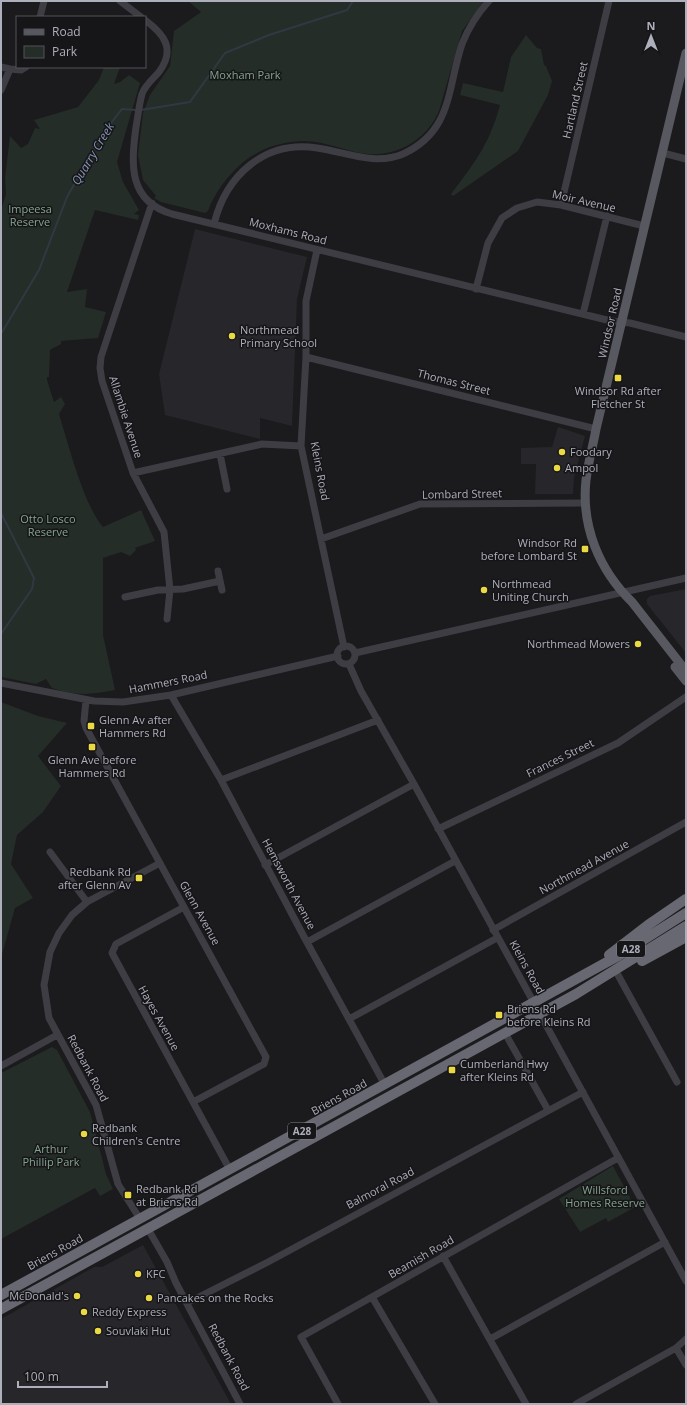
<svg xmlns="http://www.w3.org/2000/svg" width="687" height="1405" font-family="'Open Sans',sans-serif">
<rect width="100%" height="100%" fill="#1b1a1d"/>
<path fill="#27262a" d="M195,229l112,28 -10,42 -5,127 -32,-8v21l-95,-24 -6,-41z
M558,427l27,9 -11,42 -1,16h-38l1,-30h-15v-16l31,-1z
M686,589v64l-39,-49v-5l3,-3z
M143,1245l88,159h-230v-85l93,-52h8z"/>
<path fill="#242d27" d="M188,1h296l-22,30 -23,80c-12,28 -40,45 -71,43 -22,-2 -44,-14 -66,-13 -24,1 -43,8 -61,23 -14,13 -26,28 -33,47l-3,2 -44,-11 -7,-4 2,-2 -13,-16 -5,-25 5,-42 7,-18 20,-29 4,-35 27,-19z
M526,35l11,13 4,1 3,16 2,1 6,15 -4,14 -30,56 -65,45 -2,-2c24,-32 38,-49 49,-89l-40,-10 3,-12 40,9 8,-35z
M104,67h16l-6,17 6,-2 9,-7 11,8 -23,79 6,20 16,28 -5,4 5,1 -1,5 -43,-10 -28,82 20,-3 -2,18 21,5 -8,26 -37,3v3l-11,6 -1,27h-2v3l7,22 7,-5 4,7 -6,10c10,32 24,89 44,113l38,-17 14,31 -20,7 1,2 -6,6 -9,-4 -18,6v77l12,55c-24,5 -40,6 -63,-2l-6,-9 -10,5 -35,-7v-467l5,-16 -1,-16 5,-42 11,12 7,-4 7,-16 5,1 -6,-9 44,-13 21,-27z
M1,702l37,14 29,7 -29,33 23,30 -18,26 -26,23 -6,29 22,34 -18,10 -14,50z
M52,1047l5,3 33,62 16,62 7,15 -13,7 -5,-8 -94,51v-166z
M613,1166l22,41 -27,15 -2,-4 -26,14 -21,-33z"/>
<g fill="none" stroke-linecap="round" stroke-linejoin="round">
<path stroke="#323842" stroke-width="2" d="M141,110l49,-8 35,-49 44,-18 78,-25 6,-9
M1,334l38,-64 28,-73 36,-64 19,-24 14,1
M1,513l33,65 -2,11 -31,45"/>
<path stroke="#3e3d43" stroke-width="7" d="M120,1l21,16
M40,17l4,-16
M145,20c19,14 31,29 14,52 -6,7 -14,13 -17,22 -3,11 -4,22 -6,33 -5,37 -8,74 36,87l439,107 19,2 56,14
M1,67l9,2
M1,90l9,-21 11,1 5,-3
M663,153l23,6
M152,203l-51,154 -1,11 2,13 31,92 31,59 6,58 -3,29
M561,205l48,-204
M214,224c12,-49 51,-84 103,-76 29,4 58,18 86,6 50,-23 44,-66 59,-110 6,-15 16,-31 27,-43
M317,250l-11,51v56l-5,89 43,201
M476,289l12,-46 14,-25 15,-10 20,-6 24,3 83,21
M583,314l24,-98
M306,357l290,72
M220,454l7,35
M133,473l129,-29 39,2
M321,539l99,-35 165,-1
M218,571l4,19
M125,597l33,-7 25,-1 37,-8
M337 655a9 9 0 1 1 18 0a9 9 0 1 1-18 0Z
M355,653l331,-75
M349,664l12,27 53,93 120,219
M1,683l93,18 29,1 48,-7 167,-39
M171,695l50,85 82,155 82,150
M86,700l-2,21 2,7 180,329 -2,7 -71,38
M221,780l157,-60
M438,829l180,-86 68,-46
M50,852l37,50
M265,865l149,-81
M184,907l-68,37 -4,9 118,217
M493,930l193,-108
M307,942l148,-81
M618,975l59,107
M540,1014l146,267
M349,1019l148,-81
M505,1033l43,77
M1,1066l56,-31
M140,1219l-22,-35 -22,-79 -47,-87 -5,-33 6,-33 9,-19 13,-18 15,-13 73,-39
M148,1229l19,33 9,21 64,121
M443,1256l83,148
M372,1297l63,107
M187,1303l81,-41 315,-170
M490,1339l175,-97
M676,1348l10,17
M338,1404l-37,-67 317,-179
M576,1404l100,-56 10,-9"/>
<path stroke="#585860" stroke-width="9" d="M686,53l-90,376c-3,17 -8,34 -10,51 -5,46 13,90 46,122l54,69
M675,667l11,14"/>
<path stroke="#686872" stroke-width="10" d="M609,955l39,-30 38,-26
M642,961l44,-24
M1,1295l617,-339 68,-43
M1,1309l575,-315 110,-68"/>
</g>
<g fill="#ebd943" stroke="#161518" stroke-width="1.5">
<circle cx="232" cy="336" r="4"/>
<rect x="614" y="374" width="8" height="8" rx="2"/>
<circle cx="562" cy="452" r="4"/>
<circle cx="557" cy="468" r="4"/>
<rect x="581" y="545" width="8" height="8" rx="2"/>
<circle cx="484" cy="590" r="4"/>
<circle cx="638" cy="644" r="4"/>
<rect x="87" y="722" width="8" height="8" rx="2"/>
<rect x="88" y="743" width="8" height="8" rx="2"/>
<rect x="135" y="874" width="8" height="8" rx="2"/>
<rect x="495" y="1011" width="8" height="8" rx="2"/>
<rect x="448" y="1066" width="8" height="8" rx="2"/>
<circle cx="84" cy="1134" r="4"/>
<rect x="124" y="1191" width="8" height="8" rx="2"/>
<circle cx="138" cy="1274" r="4"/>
<circle cx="77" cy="1296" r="4"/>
<circle cx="149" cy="1298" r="4"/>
<circle cx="84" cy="1312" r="4"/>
<circle cx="98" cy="1331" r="4"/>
</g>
<g text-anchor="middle" stroke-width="3" stroke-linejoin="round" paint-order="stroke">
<g fill="#161518" stroke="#80818a" stroke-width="1">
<rect x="617" y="941" width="28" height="16" rx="3"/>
<rect x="288" y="1123" width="28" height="16" rx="3"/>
</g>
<g font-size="10" font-weight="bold" fill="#adafbb">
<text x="631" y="953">A28</text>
<text x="302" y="1135">A28</text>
</g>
<g font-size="11" fill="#85a58f" stroke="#161518">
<text x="245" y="79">Moxham Park</text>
<text x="30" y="213">Impeesa<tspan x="30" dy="13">Reserve</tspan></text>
<text x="48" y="523">Otto Losco<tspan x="48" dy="13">Reserve</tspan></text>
<text x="51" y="1153">Arthur<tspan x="51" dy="13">Phillip Park</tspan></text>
<text x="605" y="1194">Willsford<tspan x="605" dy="13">Homes Reserve</tspan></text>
</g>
<g font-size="11" fill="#adafbb" stroke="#161518">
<text transform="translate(575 100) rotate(-77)" y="4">Hartland Street</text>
<text transform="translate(584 201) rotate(13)" y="4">Moir Avenue</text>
<text transform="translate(288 231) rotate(14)" y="4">Moxhams Road</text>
<text transform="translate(610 323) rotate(-77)" y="4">Windsor Road</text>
<text transform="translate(454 382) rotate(14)" y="4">Thomas Street</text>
<text transform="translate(126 417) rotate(72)" y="4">Allambie Avenue</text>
<text transform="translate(320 471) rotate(79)" y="4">Kleins Road</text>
<text transform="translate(462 494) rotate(-1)" y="4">Lombard Street</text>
<text transform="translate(168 682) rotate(-11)" y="4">Hammers Road</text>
<text transform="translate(560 758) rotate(-26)" y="4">Frances Street</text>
<text transform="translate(584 867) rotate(-29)" y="4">Northmead Avenue</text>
<text transform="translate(289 884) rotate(62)" y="4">Hemsworth Avenue</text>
<text transform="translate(200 913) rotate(61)" y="4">Glenn Avenue</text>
<text transform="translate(527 967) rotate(61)" y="4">Kleins Road</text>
<text transform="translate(159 1018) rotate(61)" y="4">Hayes Avenue</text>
<text transform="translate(88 1068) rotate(62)" y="4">Redbank Road</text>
<text transform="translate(339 1097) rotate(-29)" y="4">Briens Road</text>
<text transform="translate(380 1188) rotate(-28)" y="4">Balmoral Road</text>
<text transform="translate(55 1252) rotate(-29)" y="4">Briens Road</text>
<text transform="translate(421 1257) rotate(-30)" y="4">Beamish Road</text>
<text transform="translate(229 1357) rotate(62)" y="4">Redbank Road</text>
</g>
<g font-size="11" fill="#adafbb" stroke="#161518" text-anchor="start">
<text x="240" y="334">Northmead<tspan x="240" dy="13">Primary School</tspan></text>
<text x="618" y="395" text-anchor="middle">Windsor Rd after<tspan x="618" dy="13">Fletcher St</tspan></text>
<text x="570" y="456">Foodary</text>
<text x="565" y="472">Ampol</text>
<text x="577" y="547" text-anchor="end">Windsor Rd<tspan x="577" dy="13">before Lombard St</tspan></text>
<text x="492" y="588">Northmead<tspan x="492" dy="13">Uniting Church</tspan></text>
<text x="630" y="648" text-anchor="end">Northmead Mowers</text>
<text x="99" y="724">Glenn Av after<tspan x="99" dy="13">Hammers Rd</tspan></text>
<text x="92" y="764" text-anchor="middle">Glenn Ave before<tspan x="92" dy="13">Hammers Rd</tspan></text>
<text x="131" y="876" text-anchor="end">Redbank Rd<tspan x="131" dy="13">after Glenn Av</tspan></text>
<text x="507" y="1013">Briens Rd<tspan x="507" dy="13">before Kleins Rd</tspan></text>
<text x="460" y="1068">Cumberland Hwy<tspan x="460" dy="13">after Kleins Rd</tspan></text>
<text x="92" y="1132">Redbank<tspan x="92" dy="13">Children's Centre</tspan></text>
<text x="136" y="1193">Redbank Rd<tspan x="136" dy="13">at Briens Rd</tspan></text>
<text x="146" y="1278">KFC</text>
<text x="69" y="1300" text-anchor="end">McDonald's</text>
<text x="157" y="1302">Pancakes on the Rocks</text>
<text x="92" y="1316">Reddy Express</text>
<text x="106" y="1335">Souvlaki Hut</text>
</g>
<g font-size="12" font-style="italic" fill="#8695b4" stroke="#161518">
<text transform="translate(93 154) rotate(-59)" y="4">Quarry Creek</text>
</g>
</g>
<rect width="687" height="1405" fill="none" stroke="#adafbb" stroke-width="4"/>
<rect x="16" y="16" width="130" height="52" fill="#161518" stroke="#525359"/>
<rect x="24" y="29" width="20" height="6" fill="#585860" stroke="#525359"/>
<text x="52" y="36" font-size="12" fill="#adafbb">Road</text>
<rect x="24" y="46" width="20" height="12" fill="#242d27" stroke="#525359"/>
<text x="52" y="56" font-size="12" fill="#adafbb">Park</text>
<g transform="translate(651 36)" stroke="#161518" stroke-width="3" paint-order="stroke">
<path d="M0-3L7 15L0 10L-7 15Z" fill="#adafbb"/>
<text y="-6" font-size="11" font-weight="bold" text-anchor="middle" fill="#adafbb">N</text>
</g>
<path d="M18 1381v6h89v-6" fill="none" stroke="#adafbb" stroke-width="2"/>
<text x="24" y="1381" font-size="12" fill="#adafbb" stroke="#161518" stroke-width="3" paint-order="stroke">100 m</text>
</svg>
